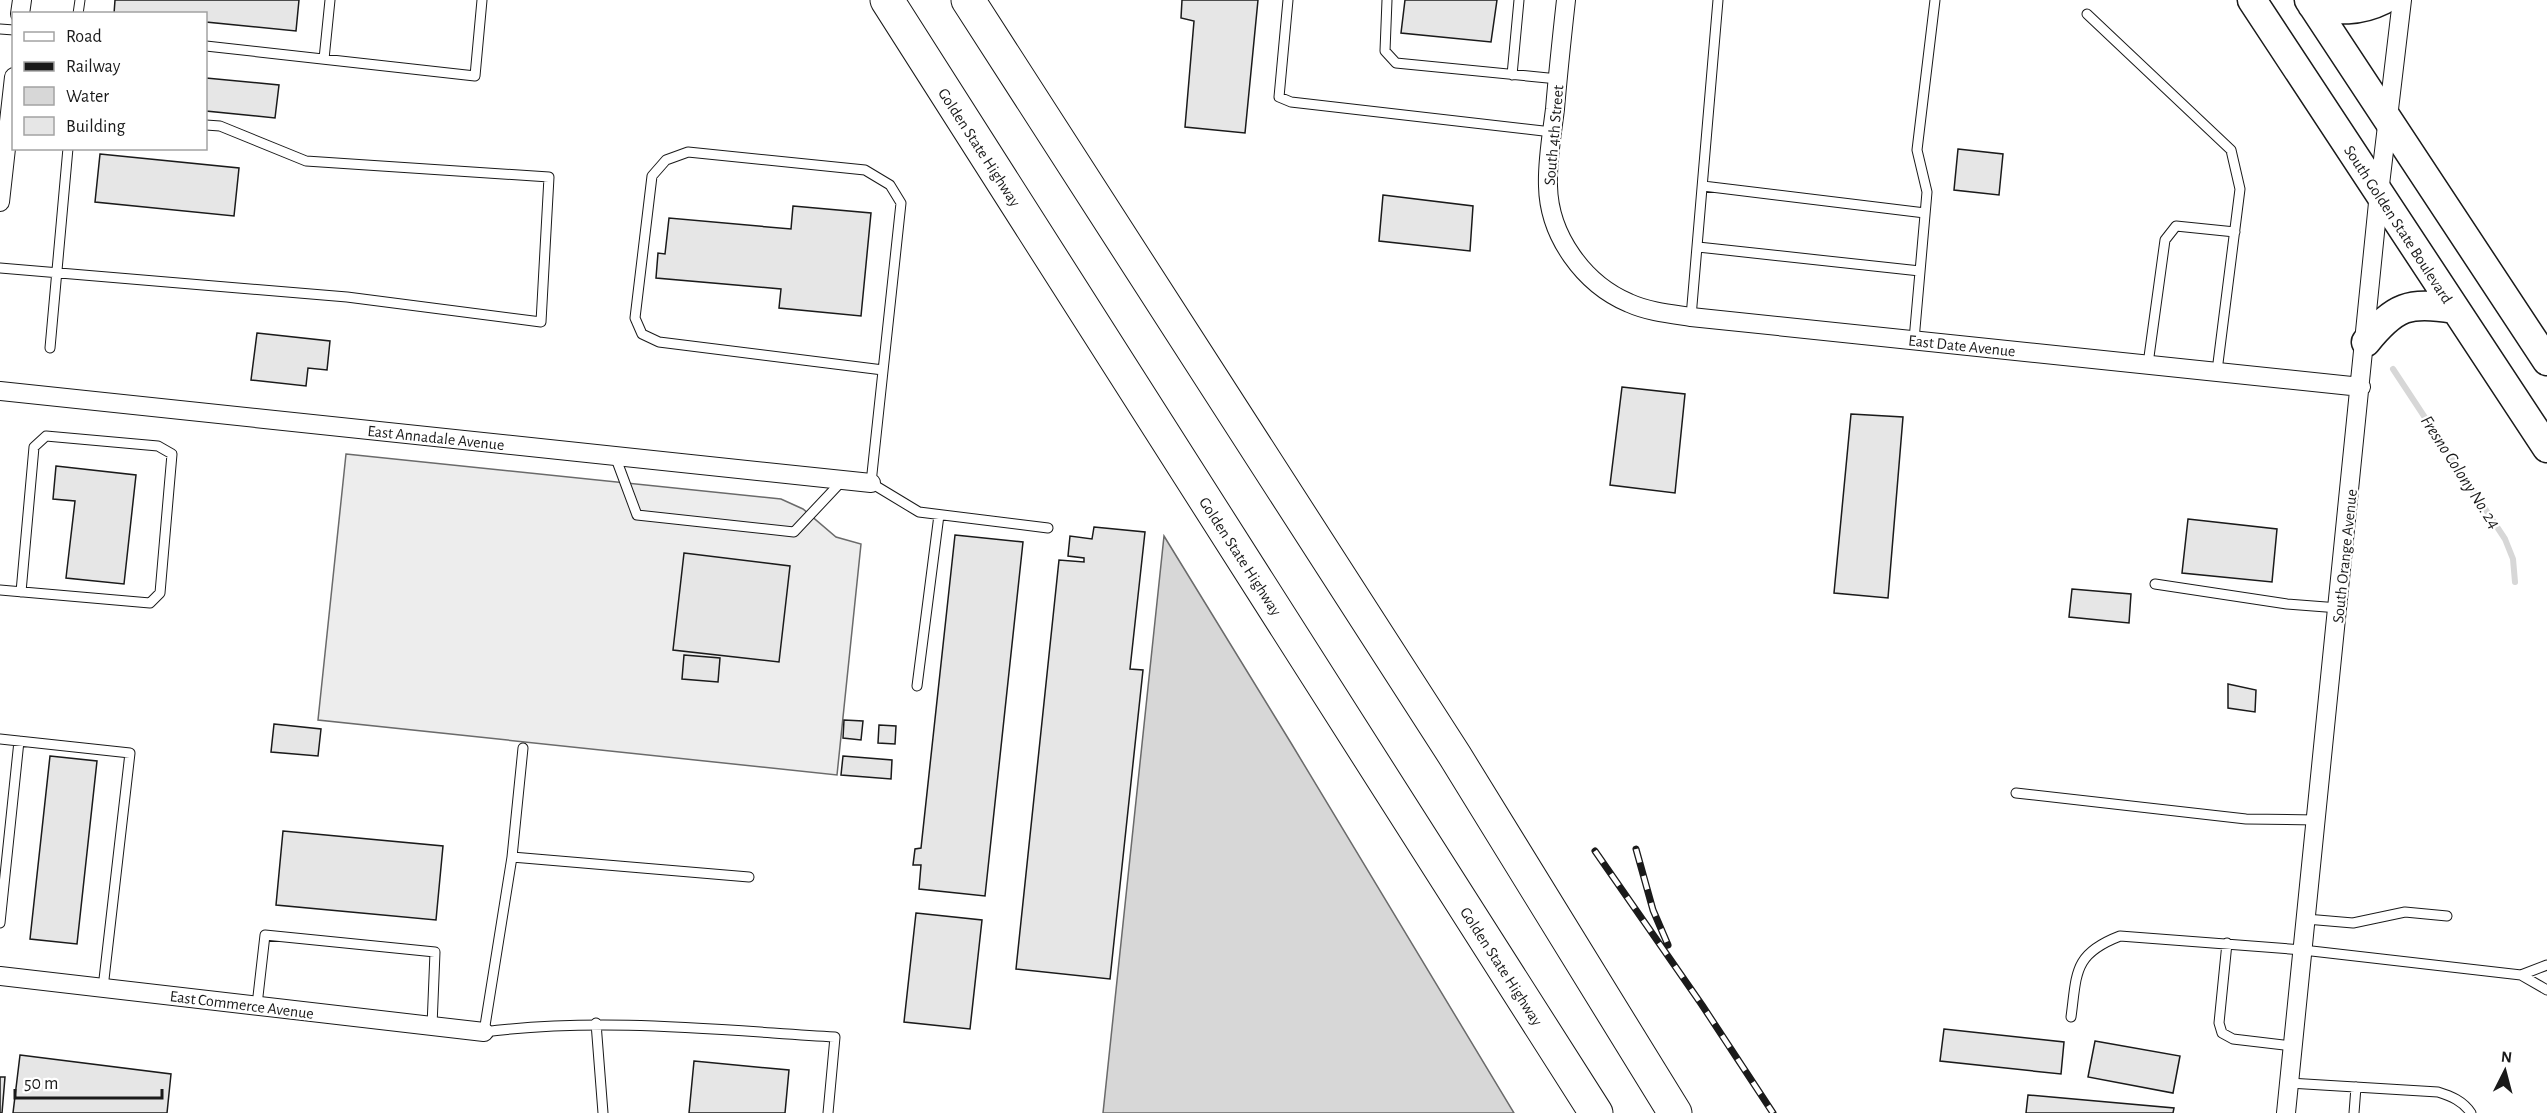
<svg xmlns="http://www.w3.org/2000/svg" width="2547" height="1113" font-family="'Alegreya Sans',sans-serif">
<rect width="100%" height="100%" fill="#fff"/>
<path fill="#ededed" stroke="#6a6a6a" stroke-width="1.5" d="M346,454l435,45 22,10 33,28 25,7 -24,231 -519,-55z"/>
<path fill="#d7d7d7" stroke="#6a6a6a" stroke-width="1.5" d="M1164,536l127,207 223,370h-411z"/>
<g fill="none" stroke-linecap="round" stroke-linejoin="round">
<path stroke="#d7d7d7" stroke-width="6" d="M2393,369l112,170 8,20 2,23"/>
</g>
<path fill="#e6e6e6" stroke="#1a1a1a" stroke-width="1.5" d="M115,0h184l-3,31 -90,-9v-8h-92z
M1182,0h76l-13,133 -60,-6 9,-106 -13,-3z
M1405,0h92l-6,42 -90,-9z
M206,78l73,7 -4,33 -69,-7z
M1958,149l45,5 -4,41 -45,-5z
M100,154l139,14 -5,48 -139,-14z
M1383,195l90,11 -3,45 -91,-10z
M793,206l78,7 -10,103 -82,-8 2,-19 -125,-11 2,-25 7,1 4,-36 122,11z
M257,333l73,8 -3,29 -19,-2 -2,18 -55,-6z
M1622,387l63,7 -10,99 -65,-8z
M1851,414l52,3 -15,181 -54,-5z
M56,466l80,9 -12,109 -58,-6 9,-77 -22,-2z
M2188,519l89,10 -5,53 -90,-9z
M1094,527l51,5 -15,137 13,1 -33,309 -94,-10 43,-409 25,2v-4l-16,-2 2,-20 22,3z
M955,535l68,7 -38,354 -66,-7 2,-24h-8l2,-16 6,-1z
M684,553l106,13 -11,96 -106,-12z
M2072,589l59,5 -2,29 -60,-6z
M684,655l36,3 -2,24 -36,-3z
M2228,684l28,6 -1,22 -27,-4z
M844,720l19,1 -2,19 -18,-2z
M274,724l47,5 -3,27 -47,-4z
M879,725l17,1 -1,18 -17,-1z
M50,756l47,5 -20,183 -47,-5z
M843,756l49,4 -1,19 -50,-4z
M283,831l160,15 -7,74 -160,-15z
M916,913l66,7 -12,109 -66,-7z
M1944,1029l120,13 -3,32 -121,-13z
M2095,1041l85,15 -7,37 -85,-16z
M20,1055l151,19 -4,39h-154z
M694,1061l95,9 -4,43h-96z
M0,1077h5l-3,36h-2z
M2028,1095l146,13 -1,5h-147z"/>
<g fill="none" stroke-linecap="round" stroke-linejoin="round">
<defs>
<path id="lane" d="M1288,0l-9,97 12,5 261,30
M1387,0l-2,51 11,12 162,16
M78,14l2,-14
M2087,14l144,136 9,39 -23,182
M0,29l14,1
M206,46l269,30 7,-76
M324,59l6,-59
M1512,75l7,-75
M1703,186l222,27
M1698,247l222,24
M0,268l347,29 194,25 8,-145 -243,-16 -86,-35 -14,-1
M1691,317l27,-317
M1914,340l13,-148 -10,-42 18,-150
M50,348l18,-200
M2148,364l17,-124 11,-14 59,6
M883,370l-224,-28 -17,-8 -7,-16 17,-142 14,-16 22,-8 177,18 25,15 11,18 -30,280 48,29 129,16
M615,456l22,59 157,17 48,-51
M2155,584l132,20 52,4
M0,590l150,13 10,-10 12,-139 -14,-8 -112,-10 -12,11 -13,145
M917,686l22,-171
M0,739l130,14 -27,235
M523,748l-11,109 -28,175c117,-15 234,-2 351,5l-7,76
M2016,793l230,26 70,1
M512,857l237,20
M2306,919l47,4 52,-11 42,4
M0,923l19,-182
M2227,943l-8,80 3,10 11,6 60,7
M2521,975l26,-10
M257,1005l8,-70 170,17 -3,74
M2071,1017c6,-44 2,-63 49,-81l183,14 218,25 26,15
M596,1023l7,90
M2289,1083l149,9c13,4 25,9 33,21
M2354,1113l2,-26"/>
<path id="street" d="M1566,0c-4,36 -8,73 -11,109 -3,25 -8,51 -7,77 1,50 36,98 81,117 20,9 42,11 62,14l670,70
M20,14l2,-14
M0,202l14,-125
M0,391l871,92
M0,976l484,56
M2286,1113l93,-920 23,-193"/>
<path id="primary" d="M2252,0l295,448
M2309,0l238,361
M2312,5c26,6 47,7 71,-5
M2366,342c29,-36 43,-41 88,-33"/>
<path id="highway" d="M887,0l709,1113
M968,0l487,756 220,357"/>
</defs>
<use href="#lane" stroke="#1a1a1a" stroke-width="11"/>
<use href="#street" stroke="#1a1a1a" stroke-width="20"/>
<use href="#primary" stroke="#1a1a1a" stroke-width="31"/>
<use href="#highway" stroke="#1a1a1a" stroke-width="35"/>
<use href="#lane" stroke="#fff" stroke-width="9"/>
<use href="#street" stroke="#fff" stroke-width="18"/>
<use href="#primary" stroke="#fff" stroke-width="28"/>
<use href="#highway" stroke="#fff" stroke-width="33"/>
<defs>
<path id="rail" d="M1636,849l17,61 15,35
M1595,851l107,154 71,108"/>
</defs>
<use href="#rail" stroke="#1a1a1a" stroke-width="7"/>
<use href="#rail" stroke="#fff" stroke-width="4.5" stroke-dasharray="14" stroke-linecap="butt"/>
</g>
<g text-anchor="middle" stroke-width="4.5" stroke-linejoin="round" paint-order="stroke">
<g font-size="16" fill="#1a1a1a" stroke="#fff">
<text transform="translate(1553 135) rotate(-85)" y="6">South 4th Street</text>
<text transform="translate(980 147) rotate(57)" y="6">Golden State Highway</text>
<text transform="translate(2399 224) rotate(57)" y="6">South Golden State Boulevard</text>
<text transform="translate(1962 345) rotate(6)" y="6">East Date Avenue</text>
<text transform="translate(436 437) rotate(6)" y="6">East Annadale Avenue</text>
<text transform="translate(1241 556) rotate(57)" y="6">Golden State Highway</text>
<text transform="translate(2344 556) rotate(-84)" y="6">South Orange Avenue</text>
<text transform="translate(1502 966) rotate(57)" y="6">Golden State Highway</text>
<text transform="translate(242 1004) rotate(7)" y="6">East Commerce Avenue</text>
</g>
<g font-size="18" font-style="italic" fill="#1a1a1a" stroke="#fff">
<text transform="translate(2461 472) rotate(57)" y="6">Fresno Colony No. 24</text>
</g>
</g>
<rect x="12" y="12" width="195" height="138" fill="#ffffff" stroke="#a3a3a3" stroke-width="1.5"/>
<rect x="24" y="32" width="30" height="9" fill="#ffffff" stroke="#a3a3a3" stroke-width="1.5"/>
<text x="66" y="42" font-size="18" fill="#1a1a1a">Road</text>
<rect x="24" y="62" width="30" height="9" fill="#1a1a1a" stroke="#a3a3a3" stroke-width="1.5"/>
<text x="66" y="72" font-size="18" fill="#1a1a1a">Railway</text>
<rect x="24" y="87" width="30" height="18" fill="#d7d7d7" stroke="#a3a3a3" stroke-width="1.5"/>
<text x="66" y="102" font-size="18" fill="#1a1a1a">Water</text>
<rect x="24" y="117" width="30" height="18" fill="#e6e6e6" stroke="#a3a3a3" stroke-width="1.5"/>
<text x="66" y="132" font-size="18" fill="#1a1a1a">Building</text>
<g transform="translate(2505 1071) rotate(6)" stroke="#ffffff" stroke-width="4.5" paint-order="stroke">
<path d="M0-4.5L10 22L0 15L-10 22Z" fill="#1a1a1a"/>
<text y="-9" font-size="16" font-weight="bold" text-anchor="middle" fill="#1a1a1a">N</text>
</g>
<path d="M15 1089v9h147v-9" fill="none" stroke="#1a1a1a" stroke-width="3"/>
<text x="24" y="1089" font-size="18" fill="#1a1a1a" stroke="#ffffff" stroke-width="4.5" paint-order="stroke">50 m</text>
</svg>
